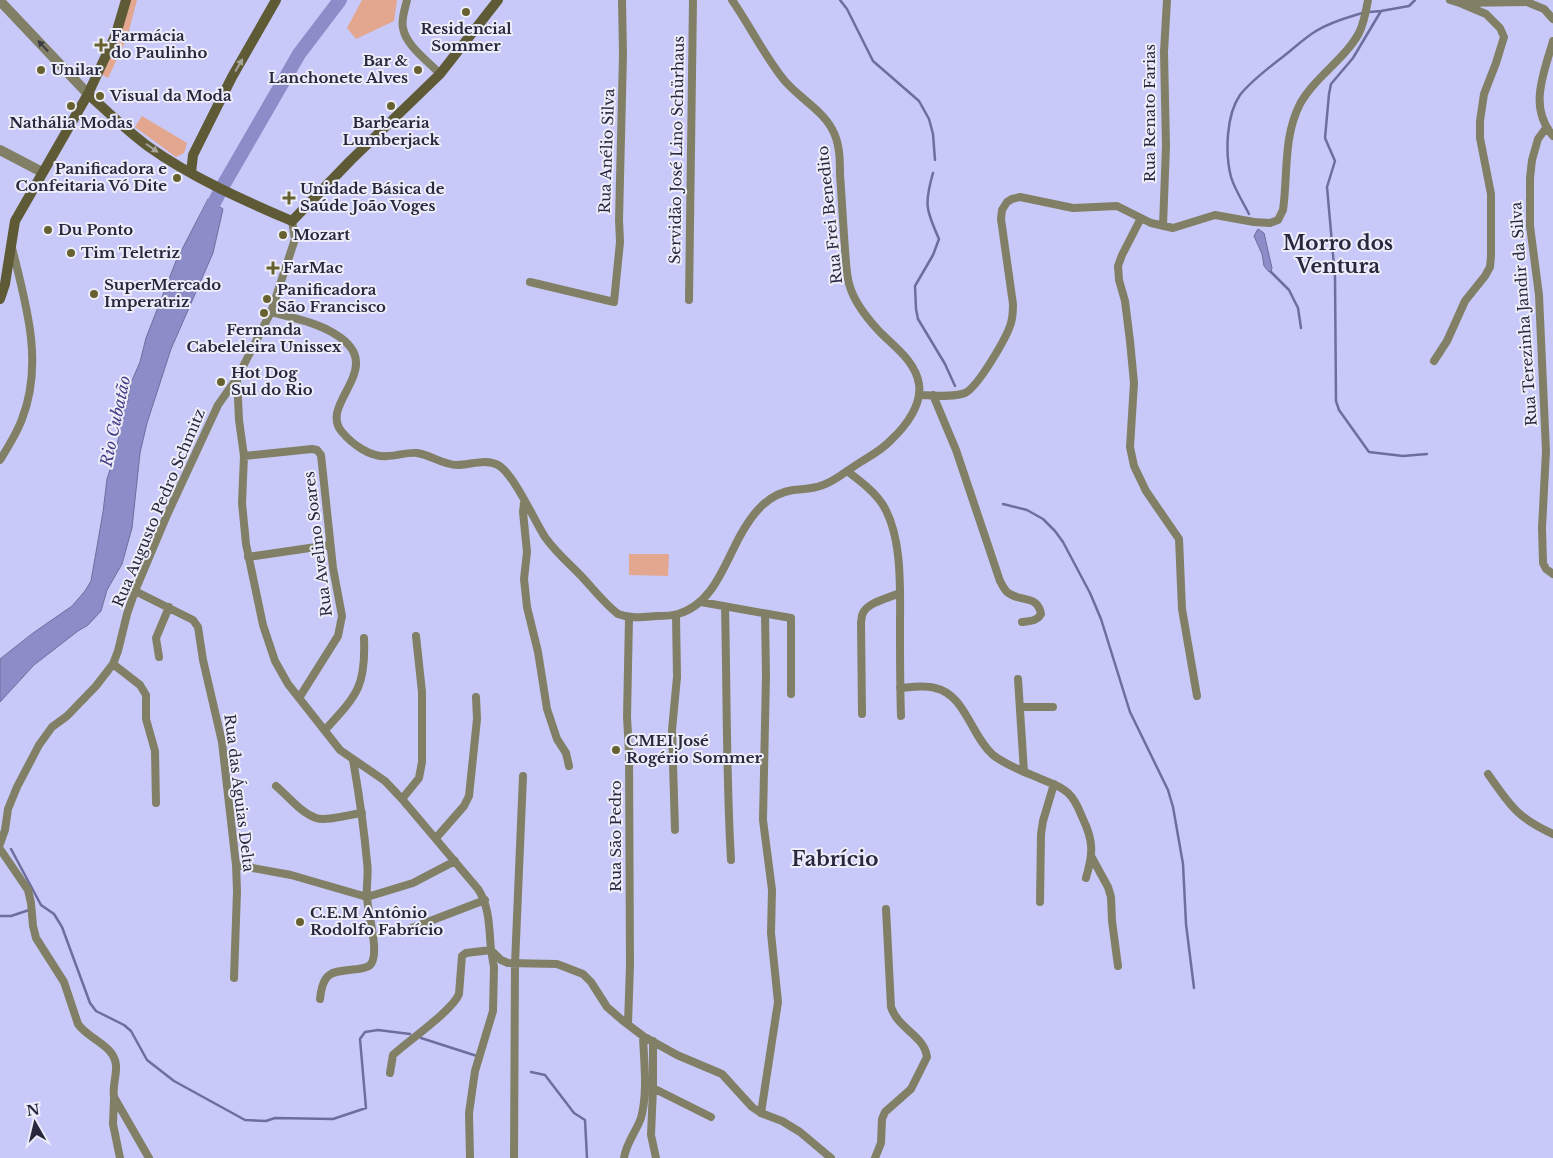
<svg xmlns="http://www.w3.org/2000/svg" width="1553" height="1158" font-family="'Libre Baskerville',serif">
<rect width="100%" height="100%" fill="#c8c9f8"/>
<path fill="#e2a78e" d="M128,0h9l-10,38 -19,40 -7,-4z
M362,0h35l-3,21 -38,18 -9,-11z
M142,116l45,27 -3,10 -8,4 -41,-30z
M629,554h40l-1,22 -39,-1z"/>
<path fill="#8c8cc8" stroke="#6e6e9e" d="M208,199l15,10 -10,44 -42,96 -24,74 -7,30 -8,75 -10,36 -15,26 -6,21 -13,14 -10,6 -44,34 -34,37v-43l33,-26 39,-27 13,-15 6,-10 12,-69 4,-33 8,-25 4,-18 -1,-16 10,-19 2,-16 10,-23 6,-24 30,-77z
M1258,229l6,4 8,35 -1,4h-2l-5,-6 -2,-12 -8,-18z"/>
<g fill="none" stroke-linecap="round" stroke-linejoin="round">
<path stroke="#6e6e9e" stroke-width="2.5" d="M840,0l7,9 26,52 46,40 10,18 4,15 2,26
M1415,0l-6,6 -28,5 -28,47 -22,26 -2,10 -4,44 10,23 -8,26 8,90 1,124 3,9 30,42 34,4 24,-2
M1369,12l12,-1
M933,173c-9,31 -7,37 6,66l-6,16 -18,31 1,23 2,10 27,45 10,22
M1249,214c-6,-12 -14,-24 -18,-37 -6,-23 -5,-62 9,-82 11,-14 26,-25 40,-36 12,-9 23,-20 36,-28 14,-9 30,-13 46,-18
M1271,272l18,18 9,18 3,20
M1003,504l24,6 16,9 12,12 8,11 27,51 11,26 29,93 38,78 5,17 10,57 3,60 8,64
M11,849l30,56 13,9 8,13 28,76 6,8 28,14 7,6 16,29 27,21 71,39 21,1 9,-3 58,1 33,-11 -6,-69 5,-7 13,-2 32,4
M0,916h11l18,-6
M421,1038l56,18
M531,1072l14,3 29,38 11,7 2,38"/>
<path stroke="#8c8cc8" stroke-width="14" d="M206,218l18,-34 75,-130 41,-54"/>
<path stroke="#818066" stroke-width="8" d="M407,0c-2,9 -6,19 -4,28 3,18 25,33 37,46
M1450,0l10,3 67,-1 17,7 9,10
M1553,41c-9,32 -25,66 0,95
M1546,128l-8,11 -6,21 -2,18v48l9,69 7,156 -4,77 1,35 3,6 7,5
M1141,218l-19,37 -4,11 1,14 6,21 5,40 4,42 -4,64 4,19 12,25 33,48 3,70 15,87
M1163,226l3,-80 -2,-94 3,-52
M530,282l84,20 6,-60 -1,-22 4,-165 -1,-55
M689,300l4,-300
M271,312c21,6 45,10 64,22 55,33 -18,69 7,98 10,12 29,26 45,24 10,0 20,-4 30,-3 14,2 26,12 40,12 13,0 29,-7 41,0 16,9 36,55 47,72 11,16 26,28 39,42 11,12 21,25 34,35 13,5 25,3 38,2 7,0 15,0 22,-2 35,-10 46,-49 62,-78 12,-22 27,-42 53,-46 10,-1 20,-1 30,-5 12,-4 22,-13 33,-20 12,-8 25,-14 35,-25 15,-14 31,-35 28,-56 -4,-24 -26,-38 -41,-54 -11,-12 -23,-27 -28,-43 -4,-12 -4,-26 -5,-38 -2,-25 -3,-49 -5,-74 0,-15 0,-32 -8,-46 -10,-19 -34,-32 -48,-49 -20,-25 -34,-54 -52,-80
M1434,361l13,-20 18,-40 20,-25 5,-9 1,-11v-62l-11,-56v-17l4,-27 12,-31 8,-26 -4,-9 -14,-14 -26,-11
M237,378l2,42 5,36 -2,47 4,41 17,81 12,36 13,23 52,66 45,31 17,18 76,90c12,18 11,40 13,61l10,10 7,3 49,1 26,10 8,8 16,25 15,13 21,16 34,19 45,19 30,33 9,6 21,8 18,11 31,26
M919,395c14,0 33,3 46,-2 13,-6 42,-56 46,-70 2,-7 2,-13 2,-19l-12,-85 1,-9 5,-8 5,-3 8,-2 53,11 44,-2 34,17 22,5 42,-13 39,7 16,1 8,-3 5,-10c5,-35 0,-73 17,-106 14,-26 45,-45 59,-71 5,-10 7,-22 9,-33
M933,395l23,55 44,131c3,5 5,11 10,13 13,8 27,1 31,20 -4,7 -11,7 -19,8
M244,456l68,-7 5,1 4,5 12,113 9,48 -4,20 -39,62
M0,460c8,-13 17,-27 22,-41 22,-56 4,-115 -10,-171
M847,471c13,10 27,20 36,34 20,33 17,86 17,124 0,29 0,58 1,87
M524,503l-1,9 4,40 -3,27 3,28 11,45 9,57 10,30 9,14 3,13
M248,557l82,-12
M135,591l58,29 5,7 5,33 19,82 14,123 1,26 -3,87
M701,602l90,16v76
M725,607c2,84 1,169 6,253
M159,657l-3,-19 13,-31
M113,664l27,21 6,10v24l9,32 1,52
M1018,679l6,93
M900,688c12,-1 24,-3 35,0 30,6 36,48 58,67 14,11 32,17 48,24 10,4 20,7 27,14 8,7 11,17 15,26 11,23 10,35 3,59
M1020,707h33
M862,714l-1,-92c1,-3 0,-6 2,-9 5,-11 26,-15 37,-20
M325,730c32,-35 41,-43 39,-92
M1488,774c22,31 28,43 65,60
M276,786c12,10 25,27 40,32 10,4 35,-4 46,-5
M402,799l17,-21 3,-16v-70l-6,-56
M675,830l-3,-100 5,-53 -1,-62
M436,838l28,-32 5,-10 8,-77 -1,-22
M0,844l5,-14 3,-21 9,-22 22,-42 13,-18 15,-11 29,-30 17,-22 5,-13 9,-37 8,-23 32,-76 51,-110 19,-27 34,-66 24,-73 -3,-18
M0,849l28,41 3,13 2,23 3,12 28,44 14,42c10,15 36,21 38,41 1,11 -4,21 -2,32l35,61
M1091,856l17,31 3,10 1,24 6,45
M236,865l55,10 76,22 46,-14 42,-22
M1040,902l1,-68 2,-13 11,-37
M404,931l81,-31
M320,999c3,-29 12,-27 38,-30 5,-1 10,-1 13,-5 9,-13 -4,-52 -4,-68 -1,-11 2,-23 0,-34 -3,-34 -8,-68 -14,-102
M628,1024l2,-59 -1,-213 -2,-35 2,-99
M653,1041v47l-2,47 5,23
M390,1073l3,-18c15,-14 60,-45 66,-61l3,-38 4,-3 25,-3 3,17 -1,44 -18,60 -6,42 1,45
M653,1088l58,29
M114,1099l-1,25 7,34
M761,1113l17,-111 -7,-69 1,-43 -9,-70 3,-144 -1,-62
M514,1158l1,-194 8,-188
M624,1158c2,-15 12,-26 17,-40 7,-26 3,-55 2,-82
M875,1158l6,-15 1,-24 3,-7 26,-23 16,-32c-3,-22 -29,-28 -36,-50l-5,-98"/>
<path stroke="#818066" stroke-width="10" d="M0,1l88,93
M0,150l42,22"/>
<path stroke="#5e5a35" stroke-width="10" d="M88,94c20,18 39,37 61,53 42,30 96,54 143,74l59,-61 89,-86 58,-74
M191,173l2,-18 39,-78 44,-77
M0,299l5,-15 10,-63 73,-127 28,-60 10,-34"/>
</g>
<defs><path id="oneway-solid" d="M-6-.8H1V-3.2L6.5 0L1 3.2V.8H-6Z" transform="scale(1.25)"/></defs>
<use fill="#3e3d47" href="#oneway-solid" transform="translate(43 46) rotate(-133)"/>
<g fill="#a6a498">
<use href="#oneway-solid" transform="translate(239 65) rotate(-60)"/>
<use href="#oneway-solid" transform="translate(152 148) rotate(35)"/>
</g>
<g fill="#66612e" stroke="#ededfa" stroke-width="2">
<circle cx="466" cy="12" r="5"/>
<path d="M98.5 37.5h5v5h5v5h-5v5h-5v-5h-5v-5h5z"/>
<circle cx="41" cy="70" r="5"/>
<circle cx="418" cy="70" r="5"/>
<circle cx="100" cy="96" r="5"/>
<circle cx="71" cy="106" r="5"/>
<circle cx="391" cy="106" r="5"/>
<circle cx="177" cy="178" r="5"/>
<path d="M286.5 190.5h5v5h5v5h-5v5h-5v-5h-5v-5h5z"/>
<circle cx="48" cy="230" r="5"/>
<circle cx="283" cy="235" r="5"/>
<circle cx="71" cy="253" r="5"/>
<path d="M270.5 260.5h5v5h5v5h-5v5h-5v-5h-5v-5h5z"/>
<circle cx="94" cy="294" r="5"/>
<circle cx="267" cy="299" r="5"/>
<circle cx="264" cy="313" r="5"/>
<circle cx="221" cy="382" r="5"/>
<circle cx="616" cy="750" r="5"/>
<circle cx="300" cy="922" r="5"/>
</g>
<g text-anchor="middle" stroke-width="4" stroke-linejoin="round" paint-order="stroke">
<g font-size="15" font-weight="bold" fill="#27273d" stroke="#ededfa" text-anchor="start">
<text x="466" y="34" text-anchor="middle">Residencial<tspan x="466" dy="17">Sommer</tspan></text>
<text x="111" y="41">Farmácia<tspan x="111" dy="17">do Paulinho</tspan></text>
<text x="408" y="66" text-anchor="end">Bar &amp;<tspan x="408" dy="17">Lanchonete Alves</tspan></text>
<text x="51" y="75">Unilar</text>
<text x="110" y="101">Visual da Moda</text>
<text x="71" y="128" text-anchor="middle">Nathália Modas</text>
<text x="391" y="128" text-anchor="middle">Barbearia<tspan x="391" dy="17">Lumberjack</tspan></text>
<text x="167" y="174" text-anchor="end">Panificadora e<tspan x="167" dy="17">Confeitaria Vó Dite</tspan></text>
<text x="300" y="194">Unidade Básica de<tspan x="300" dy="17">Saúde João Voges</tspan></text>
<text x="58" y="235">Du Ponto</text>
<text x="293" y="240">Mozart</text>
<text x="81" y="258">Tim Teletriz</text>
<text x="283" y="273">FarMac</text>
<text x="104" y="290">SuperMercado<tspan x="104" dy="17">Imperatriz</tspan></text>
<text x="277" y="295">Panificadora<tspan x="277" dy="17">São Francisco</tspan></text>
<text x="264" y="335" text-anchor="middle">Fernanda<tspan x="264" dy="17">Cabeleleira Unissex</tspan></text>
<text x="231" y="378">Hot Dog<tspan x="231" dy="17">Sul do Rio</tspan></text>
<text x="626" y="746">CMEI José<tspan x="626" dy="17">Rogério Sommer</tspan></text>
<text x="310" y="918">C.E.M Antônio<tspan x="310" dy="17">Rodolfo Fabrício</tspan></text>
</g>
<g font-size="15" fill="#27273d" stroke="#ededfa">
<text transform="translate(1150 113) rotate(-90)" y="5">Rua Renato Farias</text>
<text transform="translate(677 150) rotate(-89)" y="5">Servidão José Lino Schürhaus</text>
<text transform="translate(607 151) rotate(-88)" y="5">Rua Anélio Silva</text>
<text transform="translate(830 215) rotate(-96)" y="5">Rua Frei Benedito</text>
<text transform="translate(1524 314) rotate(-94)" y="5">Rua Terezinha Jandir da Silva</text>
<text transform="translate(159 508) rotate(-67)" y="5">Rua Augusto Pedro Schmitz</text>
<text transform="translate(318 544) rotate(-97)" y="5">Rua Avelino Soares</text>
<text transform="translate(239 793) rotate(83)" y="5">Rua das Águias Delta</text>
<text transform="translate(616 836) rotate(-90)" y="5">Rua São Pedro</text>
</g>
<g font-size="16" font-style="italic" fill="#433d86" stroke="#ededfa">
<text transform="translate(115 421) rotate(-78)" y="6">Rio Cubatão</text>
</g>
<g font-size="20" font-weight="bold" fill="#27273d" stroke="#ededfa">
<text x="1338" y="250">Morro dos<tspan x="1338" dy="23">Ventura</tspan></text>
<text x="835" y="866">Fabrício</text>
</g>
</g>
<g transform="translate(35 1123) rotate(352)" stroke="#ededfa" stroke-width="4" paint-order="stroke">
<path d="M0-4L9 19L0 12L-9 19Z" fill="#27273d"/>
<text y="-8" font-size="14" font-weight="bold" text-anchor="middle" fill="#27273d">N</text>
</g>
</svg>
